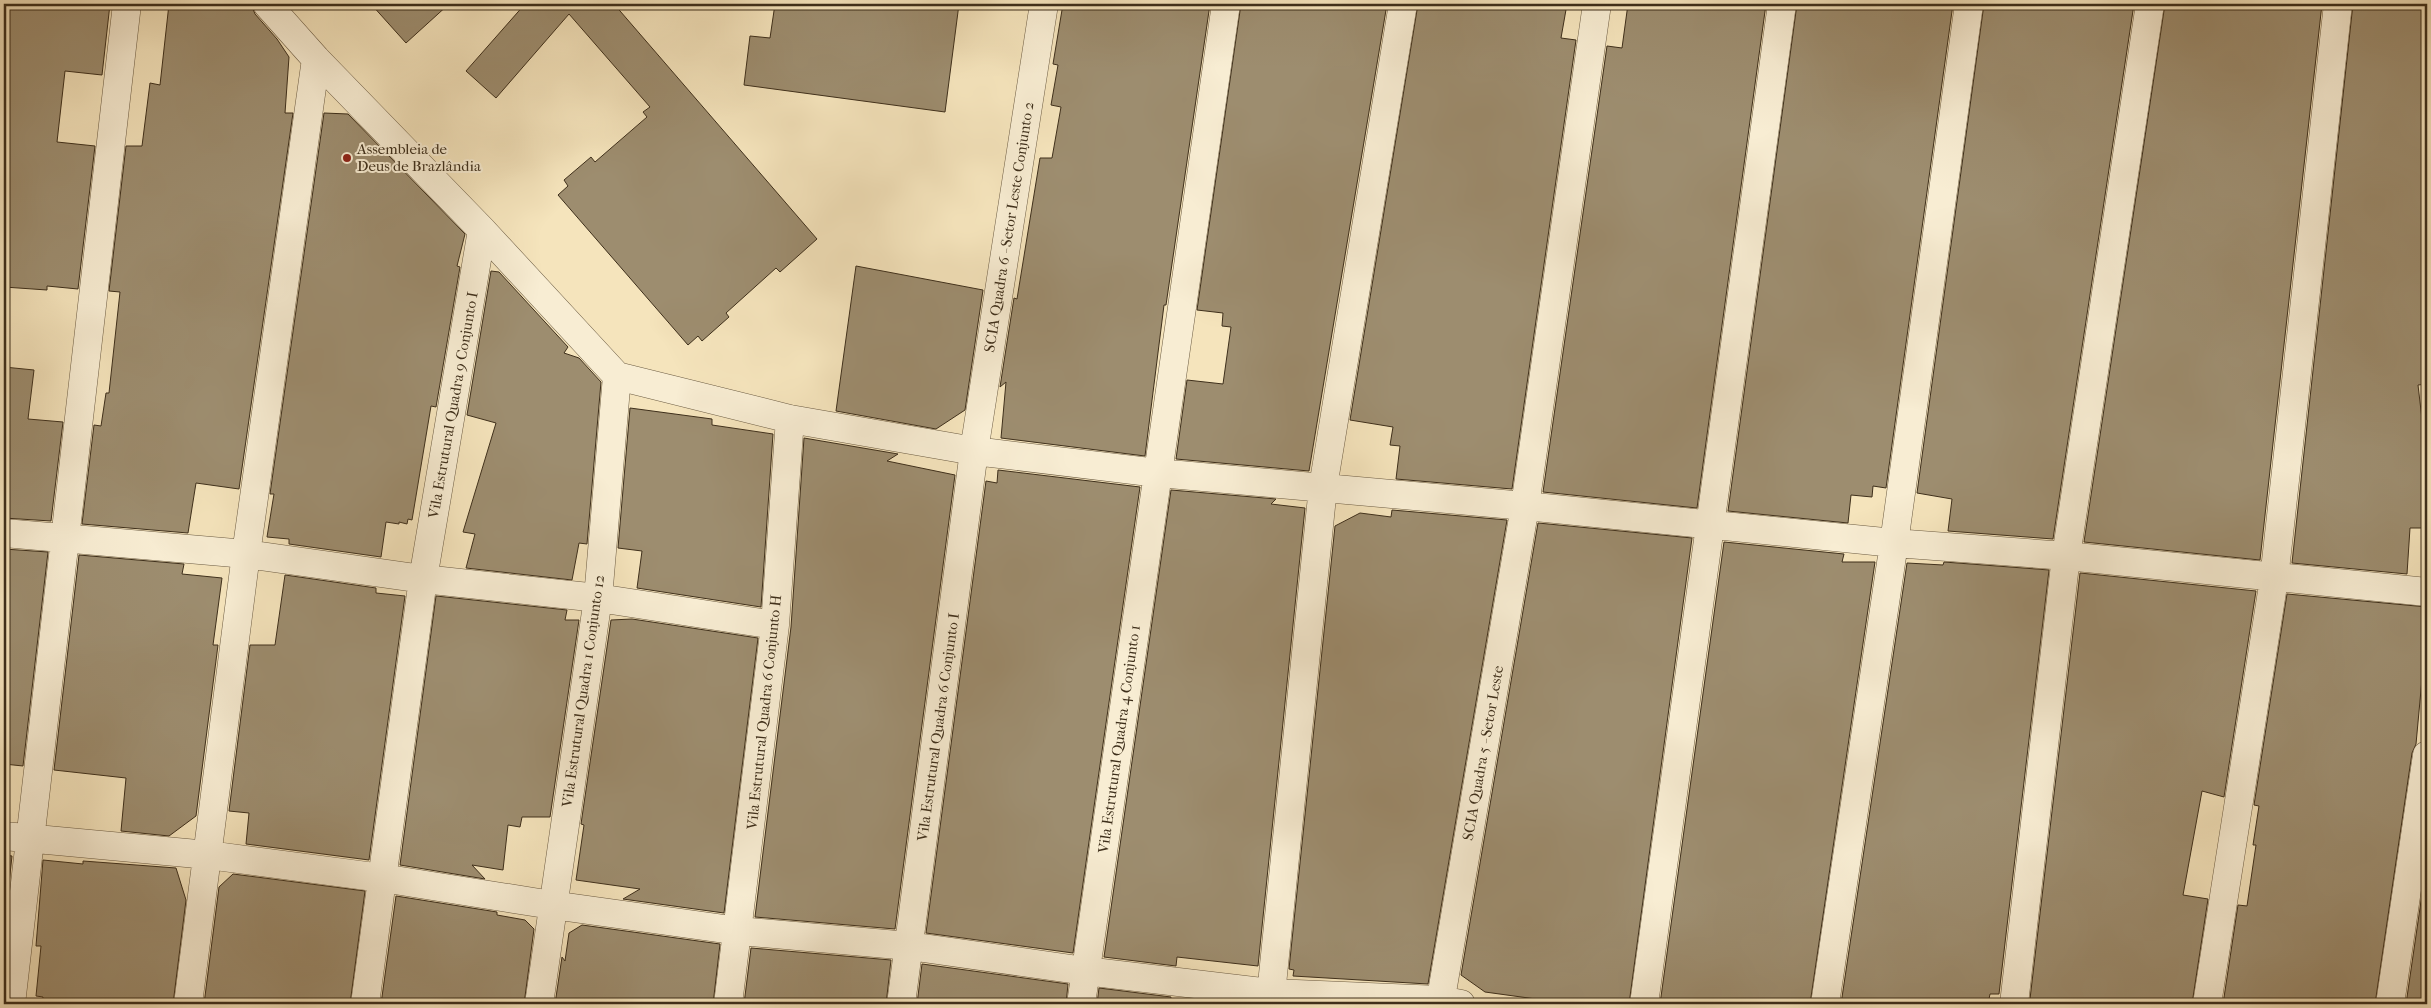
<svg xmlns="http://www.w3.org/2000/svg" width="2431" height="1008" font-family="'IM FELL French Canon',serif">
<rect width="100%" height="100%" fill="#f5e4bc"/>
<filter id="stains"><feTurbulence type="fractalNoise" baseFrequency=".004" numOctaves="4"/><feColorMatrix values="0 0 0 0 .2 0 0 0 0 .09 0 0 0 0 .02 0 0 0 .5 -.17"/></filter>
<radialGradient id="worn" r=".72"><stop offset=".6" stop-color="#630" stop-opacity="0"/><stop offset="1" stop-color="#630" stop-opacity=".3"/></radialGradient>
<path fill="#9d8d6f" stroke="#3e2f1b" d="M4,4h106l-8,71 -37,-4 -8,71 38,4 -17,143 -31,-3v4l-43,-3z
M169,4h82l4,10 22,25 12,18 -4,56h8l-54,376 -43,-6 -8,50 -106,-9 12,-99 7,1 5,-33h3l11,-101 -11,-1 17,-145h16l8,-63 10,2z
M371,4h78l-43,39z
M525,4h89l203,235 -37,33 -4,-4 -50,45 3,4 -27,24 -4,-5 -10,9 -130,-150 10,-9 -4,-6 27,-23 4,5 52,-45 -4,-5 7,-5 -81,-93 -73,84 -30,-27z
M775,4h184l-14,108 -201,-27 6,-49 20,2z
M1063,4h147l-44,301h-2l-19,151 -144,-18 5,-56 -6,5 14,-89 3,1 23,-141h12l9,-51 -10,-2 7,-40 -5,-1z
M1241,4h146l-78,467 -133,-12 11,-79 36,4 8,-57 -9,-1 1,-13 -26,-3z
M1418,4h149l-6,34 15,2 -64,449 -116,-10 4,-33 -10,-1 3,-18 -43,-7z
M1628,4h138l-69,504 -154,-16 64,-446 15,2z
M1797,4h156l-67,484 -13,-2 -1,11 -21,-2 -3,28 -120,-12z
M1984,4h150l-81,535 -105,-8 4,-32 -35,-6z
M2165,4h157l-62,556 -176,-18z
M2353,4h74v380l-9,1 7,60h2v83h-17l-3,46 -115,-11z
M324,113l24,1 117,120 -8,32 3,1 -24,140 -5,-1 -19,114 -4,-1 -1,5 -8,-2v2l-13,-2 -5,35 -92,-13v-5l-22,-2 7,-43h-4z
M856,266l127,24 -18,120 -29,19 -100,-18z
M491,271l8,1 69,75 -4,6 15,5 22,24 -14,162 -8,-1 -7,37 -106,-12 9,-34 -12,-2 33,-109 -29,-8z
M4,367l30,3 -6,49 35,3 -12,99 -47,-3z
M630,408l82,11v6l61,9 -12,173 -124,-19 5,-37 -24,-3z
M804,438l94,16 -11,7 68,14 -60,454 -140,-12 36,-290z
M998,470l142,17 -67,466 -147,-20 60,-452 11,2z
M1171,490l105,9 -5,5 34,4 -47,458 -81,-9 -1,9 -72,-9z
M1392,510l115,10 -79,464 -135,-8 1,-6 -5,-1 46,-443 25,-13 31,4z
M1538,523l154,15 -63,466h-57l-87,-12 -24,-17z
M1724,542l120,12 -2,8h33l-65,442h-150z
M4,549l44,3 -25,214 -19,-2z
M79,555l105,9 -2,10 40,4 -9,67h5l-22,171 -27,20 -48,-5 5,-53 -72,-8z
M1944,562l105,8 -50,424h-9l-2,10h-147l66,-441 36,2z
M2080,573l176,18 -32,206 -22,-6 -19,104 25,4 -16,105h-128l-34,-5z
M285,575l91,13v5l29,3 -36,264 -123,-16 3,-31 -20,-2 21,-166h25z
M2287,594l140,13 -3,72h-2l-6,65 -4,9 -37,251h-152l15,-99 9,1 9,-61h-3l6,-39 -5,-1z
M436,596l131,14 -2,10h14l-29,197h-28l-2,10 -12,-2 -5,45 -31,-5 13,14 -85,-14z
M632,619l126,19 -34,275 -101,-14 17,-10 -64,-9 8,-55 -3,-1 30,-204z
M4,855l8,1 -5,46h-3z
M43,860l40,4v-3l93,7 10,32 -13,104h-131l1,-7 -7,-1 5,-50h-5z
M2426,867l1,137h-21z
M233,874l132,17 -15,113h-146l15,-117z
M396,896l101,16v3l28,5 9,9 -10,75h-143z
M582,925l138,19 -7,60h-158l7,-47 3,4 4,-28z
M751,948l140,12 -5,44h-142z
M922,964l146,20 -2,20h-149z
M1099,988l72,9 -1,7h-73z"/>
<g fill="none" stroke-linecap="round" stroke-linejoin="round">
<defs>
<path id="minor" d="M267,4l49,55 166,171 135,146
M617,376l173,43 184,32 184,22 367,33 369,37 172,13 361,36
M4,533l242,21 177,25 175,19 177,27
M4,836l204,19 174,23 170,27 187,26 170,15 176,25 187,22 168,7 21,4
M11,1004l116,-1000
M188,1004l58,-450 70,-495
M365,1004l58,-425 59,-349
M539,1004l59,-406 19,-222
M728,1004l47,-379 15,-206
M901,1004l73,-553 70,-447
M1081,1004l145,-1000
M1270,1004l53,-517 80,-483
M1440,1004l85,-498 72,-502
M1644,1004l138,-1000
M1825,1004l69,-461 75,-539
M2014,1004l52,-448 84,-552
M2207,1004l67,-425 64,-575
M2390,1004l37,-249"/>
</defs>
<use href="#minor" stroke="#6c5c43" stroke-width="29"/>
<use href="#minor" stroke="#f8edd3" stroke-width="28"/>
</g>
<circle fill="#8f2418" stroke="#f8edd3" stroke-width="2" cx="347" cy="158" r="5"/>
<g text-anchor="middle" stroke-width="4" stroke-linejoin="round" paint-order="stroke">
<g font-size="15" fill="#3e2f1b" stroke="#f8edd3" text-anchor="start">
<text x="357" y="154">Assembleia de<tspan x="357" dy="17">Deus de Brazlândia</tspan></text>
</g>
<g font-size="15" fill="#3e2f1b" stroke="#f8edd3">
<text transform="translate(1009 227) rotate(-81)" y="5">SCIA Quadra 6 - Setor Leste Conjunto 2</text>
<text transform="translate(453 405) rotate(-80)" y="5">Vila Estrutural Quadra 9 Conjunto I</text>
<text transform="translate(583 691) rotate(-82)" y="5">Vila Estrutural Quadra 1 Conjunto 12</text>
<text transform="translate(764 712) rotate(-84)" y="5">Vila Estrutural Quadra 6 Conjunto H</text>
<text transform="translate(938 727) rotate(-82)" y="5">Vila Estrutural Quadra 6 Conjunto I</text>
<text transform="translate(1119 739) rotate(-82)" y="5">Vila Estrutural Quadra 4 Conjunto 1</text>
<text transform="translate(1483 753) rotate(-80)" y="5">SCIA Quadra 5 - Setor Leste</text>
</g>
</g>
<rect width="2431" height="1008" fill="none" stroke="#f5e4bc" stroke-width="20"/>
<rect x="5" y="5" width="2421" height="998" fill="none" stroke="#3e2f1b" stroke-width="2.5"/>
<rect x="10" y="10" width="2411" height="988" fill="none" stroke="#3e2f1b"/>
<rect width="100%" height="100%" filter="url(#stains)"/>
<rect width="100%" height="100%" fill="url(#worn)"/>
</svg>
